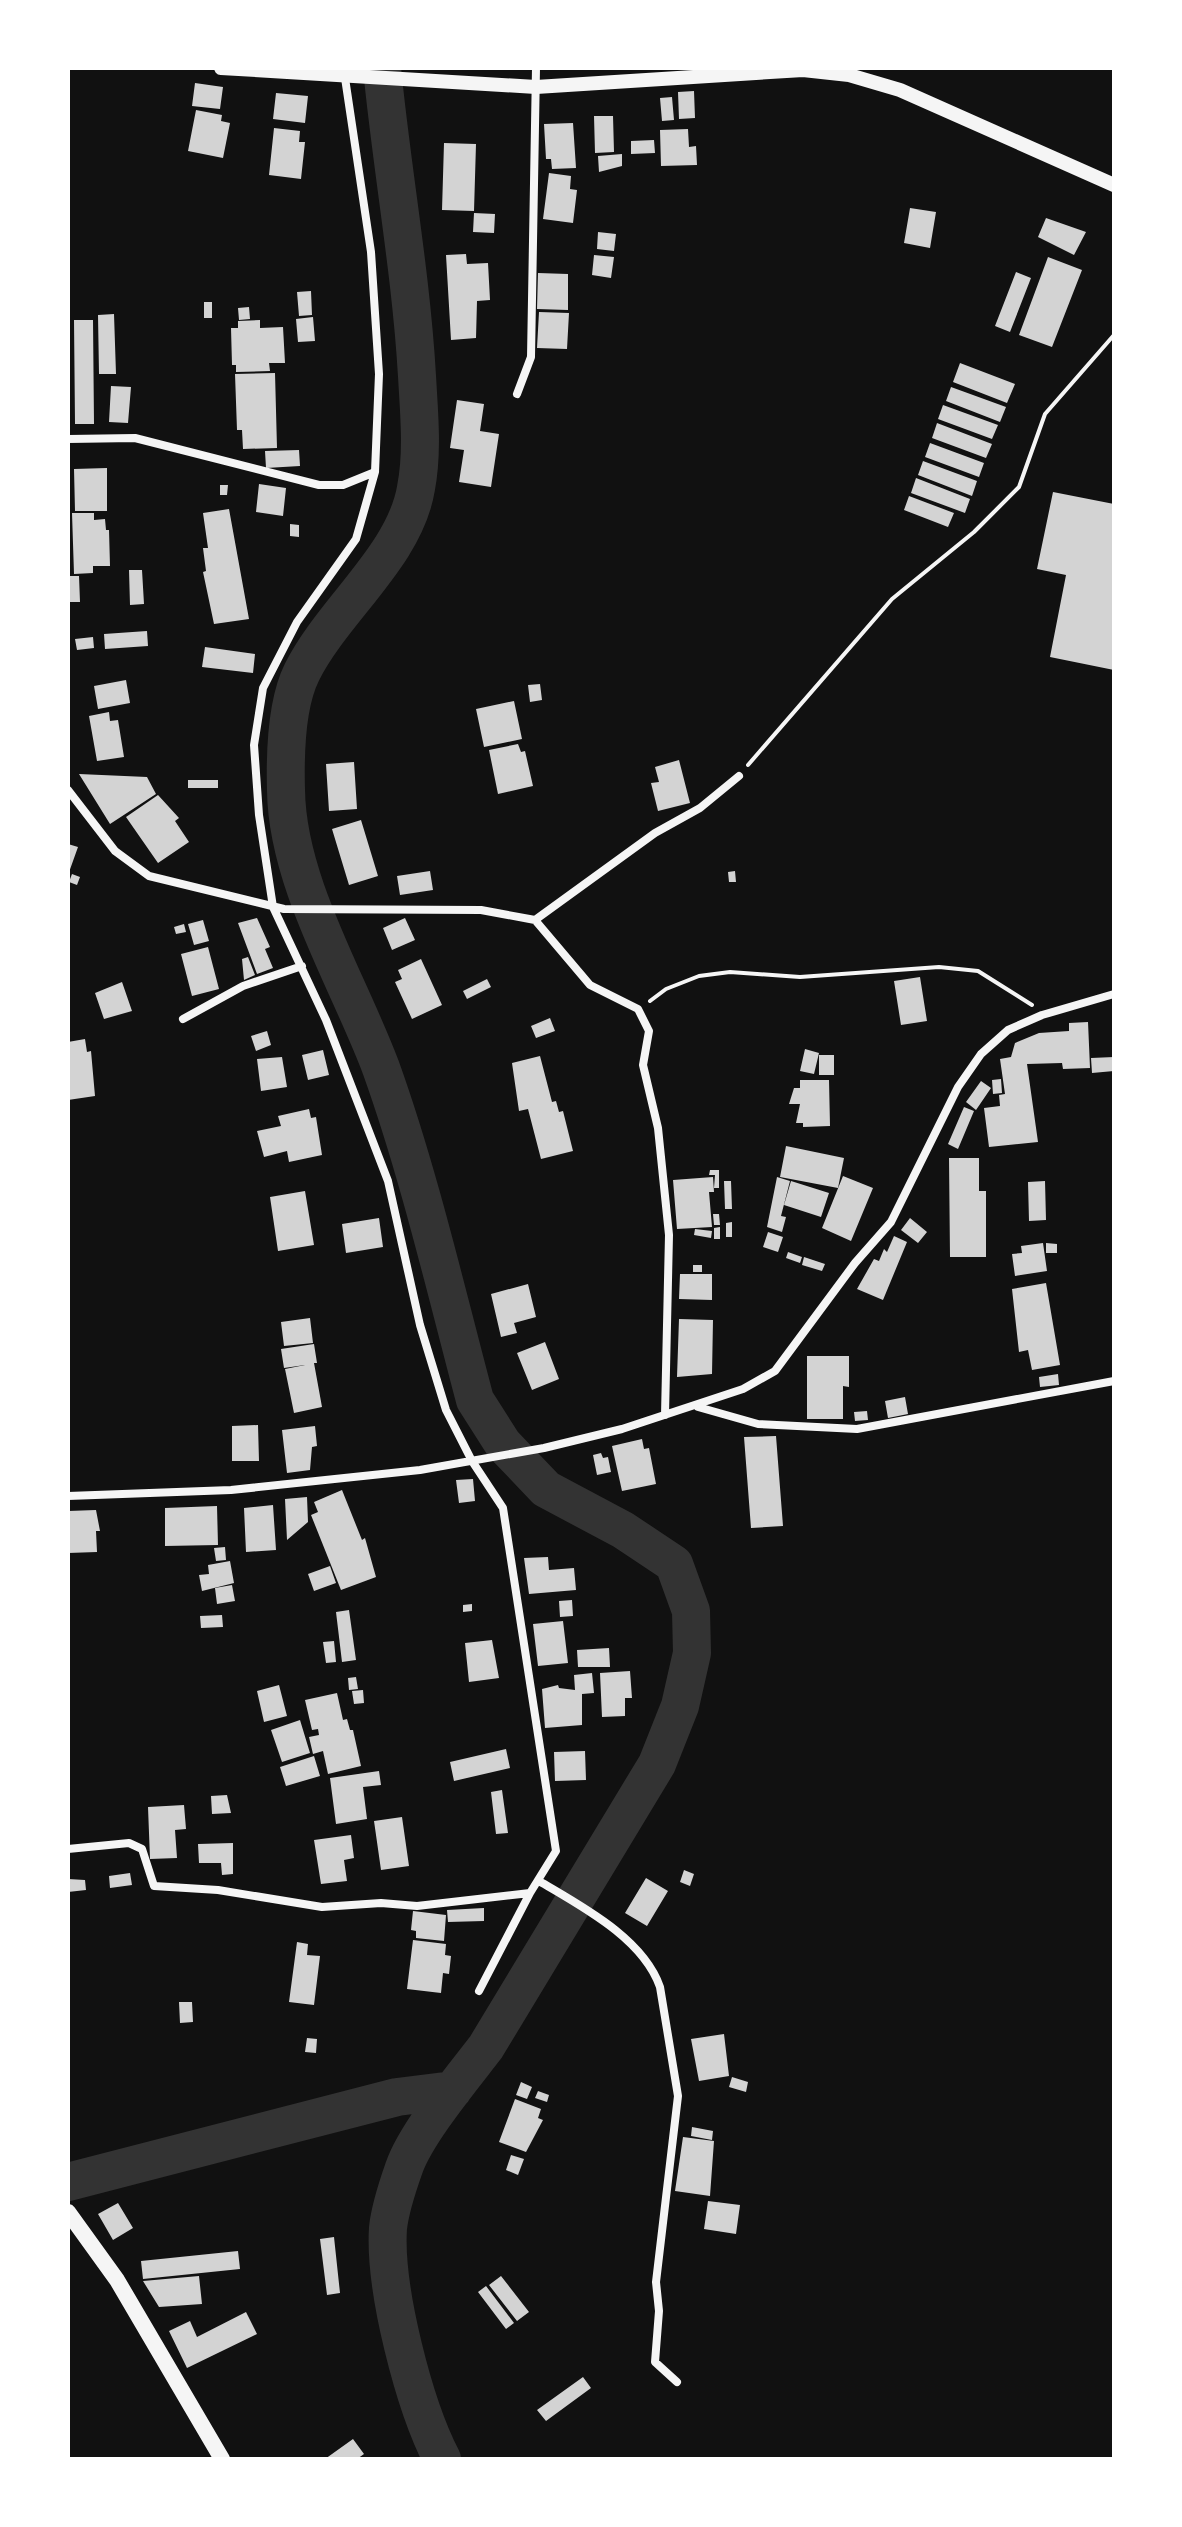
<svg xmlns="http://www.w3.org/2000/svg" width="1182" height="2527" font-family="Signika,sans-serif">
<rect width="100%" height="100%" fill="#111"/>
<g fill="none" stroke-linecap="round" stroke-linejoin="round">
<path stroke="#333" stroke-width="38" d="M382,68c10,103 29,204 35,308 2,36 6,76 -1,112 -11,68 -83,122 -114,184 -16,32 -17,82 -16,118 1,93 63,192 95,278 38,106 65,223 94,332l28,44 43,45 77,41 51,34 17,47 1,42 -12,53 -23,58 -171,283c-23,30 -70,86 -82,121 -6,17 -14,41 -16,60 -4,61 26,177 54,231
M68,2182l329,-85 56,-7"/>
</g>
<path fill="#d3d3d3" d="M195,83l28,4 -3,22 -28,-3z
M694,91l1,27 -16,1 -1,-27z
M276,93l32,3 -3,27 -32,-4z
M672,97l2,23 -12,1 -2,-23z
M196,110l26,5 -1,6 9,2 -7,35 -35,-7z
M594,116h19l1,36 -19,1z
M573,123l3,45 -24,1 -1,-10h-5l-2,-35z
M274,128l26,3 -1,11h6l-4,37 -32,-4z
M688,129l1,18 7,-1 1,19 -36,1 -1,-36z
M654,140l1,13 -24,1v-13z
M444,143l32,1 -2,67 -32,-1z
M622,154v12l-23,6 -1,-16z
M549,173l22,3 -1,13 7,1 -4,33 -30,-4z
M910,208l26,4 -6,36 -26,-5z
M474,213l21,1 -1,19 -21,-1z
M1046,218l40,14 -12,23 -36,-18z
M598,232l18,2 -2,17 -17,-2z
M466,254l1,10 21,-1 2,37 -13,1 -1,37 -25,2 -5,-85z
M594,255l20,2 -3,21 -19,-3z
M1048,257l34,13 -30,77 -33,-12z
M1016,272l15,6 -21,54 -15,-6z
M538,273l30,1v36l-31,-1z
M311,291l1,24 -13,1 -2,-24z
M204,302h8v16h-8z
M249,307l1,12 -11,1 -1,-12z
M539,312l30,1 -2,36 -30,-1z
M114,314l2,60h-17l-1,-59z
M313,317l2,24 -17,1 -2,-23z
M74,320h19l1,104h-19z
M260,320v8l23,-1 2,36h-16l1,8 -34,1v-7h-4l-1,-37h7v-7z
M960,363l55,21 -8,19 -54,-21z
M275,373l2,75 -34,1 -1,-19h-5l-2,-56z
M111,386l20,1 -3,36 -19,-1z
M951,387l55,20 -6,15 -54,-21z
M457,400l27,4 -4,27 19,3 -8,53 -32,-5 5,-32 -14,-2z
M943,405l55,20 -6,14 -54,-20z
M937,423l55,21 -6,14 -54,-20z
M930,443l54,20 -5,14 -54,-20z
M299,450l1,16 -34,2 -1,-17z
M923,461l54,20 -5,15 -54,-21z
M107,468v43h-32l-1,-42z
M916,478l54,21 -5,14 -54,-20z
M259,484l27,4 -3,28 -27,-4z
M220,485h8l-1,10h-7z
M1053,492l61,12v166l-64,-13 16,-82 -29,-6z
M909,496l45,17 -6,14 -44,-17z
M229,509l20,110 -35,5 -11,-52 3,-1 -3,-23h5l-5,-35z
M72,513h22v7l11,-1 1,11h3l1,36h-17v7l-19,1z
M290,524l9,1v12l-9,-1z
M129,570h13l2,34 -14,1z
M68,576h11l1,26h-12z
M147,631l1,15 -43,3 -1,-15z
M93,637l1,11 -17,2 -2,-11z
M205,647l50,7 -2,19 -51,-6z
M126,680l4,23 -32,6 -4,-23z
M540,684l2,16 -12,2 -2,-17z
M514,701l8,38 -38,8 -8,-38z
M109,712l1,9 8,-1 6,37 -27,4 -8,-45z
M518,744l3,8 4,-1 8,35 -35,8 -9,-44z
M679,760l11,43 -32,8 -7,-28 8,-1 -4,-15z
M354,762l3,47 -28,2 -3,-47z
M79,774l68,3 9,17 -46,30z
M188,780h30v8h-30z
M158,795l21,23 -4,3 14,21 -31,21 -32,-46z
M361,820l17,56 -29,9 -17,-56z
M68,844l10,3 -10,28z
M430,871l3,19 -33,5 -3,-19z
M735,871l1,11h-7l-1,-10z
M72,874l8,3 -3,8 -8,-3z
M257,918l13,29 -5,2 8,19 -16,6 -19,-51z
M405,918l10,22 -23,10 -9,-22z
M203,920l6,21 -15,4 -6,-21z
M184,924l2,8 -10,2 -2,-7z
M208,947l11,42 -27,7 -11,-42z
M248,957l7,18 -11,5 -2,-21z
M421,959l21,46 -30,14 -17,-37 7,-3 -4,-9z
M920,977l7,44 -26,4 -7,-44z
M487,979l4,8 -24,12 -4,-8z
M122,982l10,29 -28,8 -9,-26z
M550,1018l5,13 -19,7 -5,-12z
M1088,1022l2,46 -27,1 -1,-6 -35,1 11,78 -49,5 -5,-39 16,-2 -1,-11 6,-1 -5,-35 11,-2 4,-14 24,-10 30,-2v-8z
M267,1031l4,14 -15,6 -5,-15z
M85,1039l2,13 4,-1 4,45 -27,4v-58z
M805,1049l14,4 -5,21 -14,-3z
M323,1050l6,25 -21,5 -6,-25z
M819,1055h15v20h-15z
M540,1056l12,46 4,-1 3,11 4,-1 10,40 -32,8 -13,-50 -9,2 -7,-48z
M282,1057l5,30 -26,4 -4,-32z
M1114,1057v14l-22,2 -1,-15z
M1001,1079l1,14 -9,1 -1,-14z
M800,1080h29l1,46 -27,1v-4h-7l4,-19h-11l5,-16h6z
M981,1081l10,7 -15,22 -10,-8z
M964,1107l10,4 -16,38 -10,-5z
M309,1109l2,9 5,-1 6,38 -33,7 -2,-11 -23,6 -7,-26 24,-5 -3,-10z
M786,1146l58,12 -6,30 -58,-11z
M949,1158h30v33h7v66h-36z
M710,1170h9v18h-5l1,-13h-6z
M843,1176l30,12 -22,53 -29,-13z
M713,1177l1,15h-5l3,35 -35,2 -4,-49z
M777,1177l13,4 -9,35 5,1 -4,15 -15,-5z
M724,1181h7l1,28h-7z
M791,1181l38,12 -8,24 -37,-12z
M1045,1181l1,39 -17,1 -1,-39z
M305,1191l9,54 -36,6 -8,-54z
M713,1214h6l1,11h-6z
M379,1218l4,29 -37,6 -4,-29z
M910,1218l17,14 -9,11 -17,-13z
M732,1222v15h-6v-14z
M720,1227v12h-6v-11z
M695,1229l17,2 -1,7 -17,-3z
M768,1232l15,5 -5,15 -15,-5z
M894,1236l13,6 -24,58 -26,-11 17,-30 5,2 5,-12 3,3z
M1043,1243l4,28 -32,5 -3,-22 10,-1 -1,-7z
M1046,1243l11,1v9h-11z
M788,1252l14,5 -2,6 -14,-5z
M804,1257l21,7 -3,7 -20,-6z
M693,1265h9v7h-9z
M680,1274h32v26l-33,-1z
M1046,1283l14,82 -28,5 -4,-20 -9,2 -7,-63z
M528,1284l8,33 -22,6 3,10 -16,4 -10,-43z
M310,1318l3,25 -29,3 -3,-24z
M679,1319l34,1 -1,54 -35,3z
M545,1342l14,37 -27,11 -15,-37z
M314,1344l3,19h-3l8,44 -28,6 -9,-44 20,-4 -21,3 -3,-19z
M807,1356h42v31l-6,-1v33h-36z
M1058,1374l1,11 -19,2 -1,-10z
M905,1397l3,17 -20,4 -3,-17z
M867,1411l1,9 -13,1 -1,-9z
M258,1425l1,36h-27v-35z
M315,1426l2,20 -5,1 -2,23 -23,3 -5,-43z
M776,1436l7,90 -32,2 -7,-91z
M642,1439l2,10 5,-1 7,36 -34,7 -10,-45z
M601,1453l2,5 5,-1 3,15 -14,3 -4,-20z
M473,1479l2,22 -16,2 -3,-23z
M342,1490l20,50 3,-2 11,39 -35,13 -30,-75 7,-3 -4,-10z
M307,1497l1,25 -21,18 -2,-41z
M273,1505l3,45 -30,2 -2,-44z
M217,1506l1,39 -53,1v-38z
M96,1510l4,21h-4l1,21 -29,1v-42z
M225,1547l1,13 -10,1 -2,-13z
M548,1557l1,13 25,-2 2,22 -47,4 -5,-36z
M230,1561l4,22 -32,8 -3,-16 10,-1 -1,-9z
M330,1566l6,17 -22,8 -6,-17z
M232,1585l3,16 -18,3 -2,-16z
M572,1600l1,16 -13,1 -1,-16z
M472,1604v7l-9,1v-7z
M349,1610l7,50 -14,2 -6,-50z
M222,1615l1,12 -22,1 -1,-12z
M563,1621l5,42 -30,3 -5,-42z
M492,1640l7,38 -30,4 -4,-39z
M334,1641l2,21 -10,1 -3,-21z
M609,1648l1,19h-32l-1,-17z
M630,1671l2,27h-7v18l-23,1 -2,-44z
M592,1673l2,20 -12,1v31l-37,3 -3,-39 16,-4 1,3 16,2 -1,-15z
M356,1677l2,12 -9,1 -1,-12z
M279,1685l8,31 -23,6 -7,-31z
M363,1690l1,13 -10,1 -2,-13z
M337,1693l6,27 4,-1 3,11h3l8,36 -33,8 -5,-23 -10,3 -4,-17 10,-2 -1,-6 -6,1 -7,-30z
M300,1720l10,33 -28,9 -11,-32z
M506,1749l4,19 -56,13 -4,-19z
M585,1751l1,29 -31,1 -1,-29z
M314,1756l6,20 -34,10 -6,-19z
M379,1771l2,14 -18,2 4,32 -31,5 -6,-46z
M502,1790l6,43 -12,1 -5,-42z
M227,1795l4,18 -19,1 -1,-18z
M184,1805l2,24 -11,1 2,28 -27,1 -2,-52z
M402,1817l7,49 -28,4 -7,-49z
M351,1835l3,23 -10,2 3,21 -26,3 -7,-44z
M233,1843v31l-11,1 -1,-12h-22l-1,-19z
M684,1870l10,4 -4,12 -10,-4z
M130,1873l2,12 -22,3 -1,-12z
M646,1878l22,13 -21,35 -22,-13z
M68,1879l17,1 1,10 -18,2z
M484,1908v13l-36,1 -1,-12z
M413,1911l33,4 -2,26 -28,-3v-7l-5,-1z
M413,1940l33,4 -1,11 6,1 -2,18 -6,-1 -2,20 -34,-4z
M297,1942l11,2 -1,11 13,1 -6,49 -25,-3z
M179,2002h13l1,20 -13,1z
M724,2034l5,42 -30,5 -8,-42z
M307,2038l10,1 -1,14 -11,-1z
M732,2077l16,5 -2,10 -17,-5z
M521,2082l11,5 -5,12 -11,-4z
M538,2091l11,4 -2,7 -12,-4z
M515,2099l26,10 -3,9 5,2 -17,32 -27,-10z
M692,2127l21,4 -1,9 -21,-4z
M683,2137l31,4 -4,55 -35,-5z
M511,2155l13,4 -6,16 -12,-5z
M708,2201l32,4 -4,29 -32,-5z
M118,2203l15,25 -20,12 -15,-26z
M334,2237l6,56 -13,2 -7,-56z
M238,2251l2,18 -97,10 -2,-18z
M199,2276l3,28 -43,3 -16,-26z
M501,2276l28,36 -12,9 -28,-36z
M486,2286l28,37 -8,6 -28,-37z
M246,2312l11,22 -70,34 -18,-37 21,-10 7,16z
M583,2377l8,11 -45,33 -9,-11z
M353,2439l11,15 -7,5h-32z"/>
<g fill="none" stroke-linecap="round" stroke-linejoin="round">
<path stroke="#f5f5f5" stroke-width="4" d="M748,765l144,-166 82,-67 45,-45 26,-73 69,-79
M650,1001l16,-12 33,-13 31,-4 70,5 139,-10 39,4 54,34"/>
<path stroke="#f5f5f5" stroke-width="8" d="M517,394l14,-37 5,-289
M68,439l67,-1 184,47h24l32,-13 4,-98 -8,-122 -26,-174
M68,790l47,61 34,25 135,33 197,1 54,10 55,65 48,24 11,22 -6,34 15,63 11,107 -4,180
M535,920l120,-87 45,-25 39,-32
M183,1019l60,-33 59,-20
M698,1407l60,17 99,5 257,-48
M68,1496l163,-6 189,-20 124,-22 78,-19 121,-40 32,-18 80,-108 36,-41 67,-135 23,-33 27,-24 34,-15 72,-21
M68,1849l61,-6 13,6 12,37 64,4 104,17 59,-4 36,3 113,-13 26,-42 -53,-343 -31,-47 -26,-51 -26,-85 -32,-144 -62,-161 -53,-113 -14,-92 -5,-70 9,-57 34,-66 59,-83 19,-67
M539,1881c42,25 104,57 121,106l18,109 -22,186 3,29 -4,51 22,20
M479,1991l51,-98"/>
<path stroke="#f5f5f5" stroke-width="14" d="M221,68l315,19 267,-17 46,5 51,15 214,95"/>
<path stroke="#f5f5f5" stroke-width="16" d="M68,2212l49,68 105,179"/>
</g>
<rect width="1182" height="2527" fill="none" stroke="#ffffff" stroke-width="140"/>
</svg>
